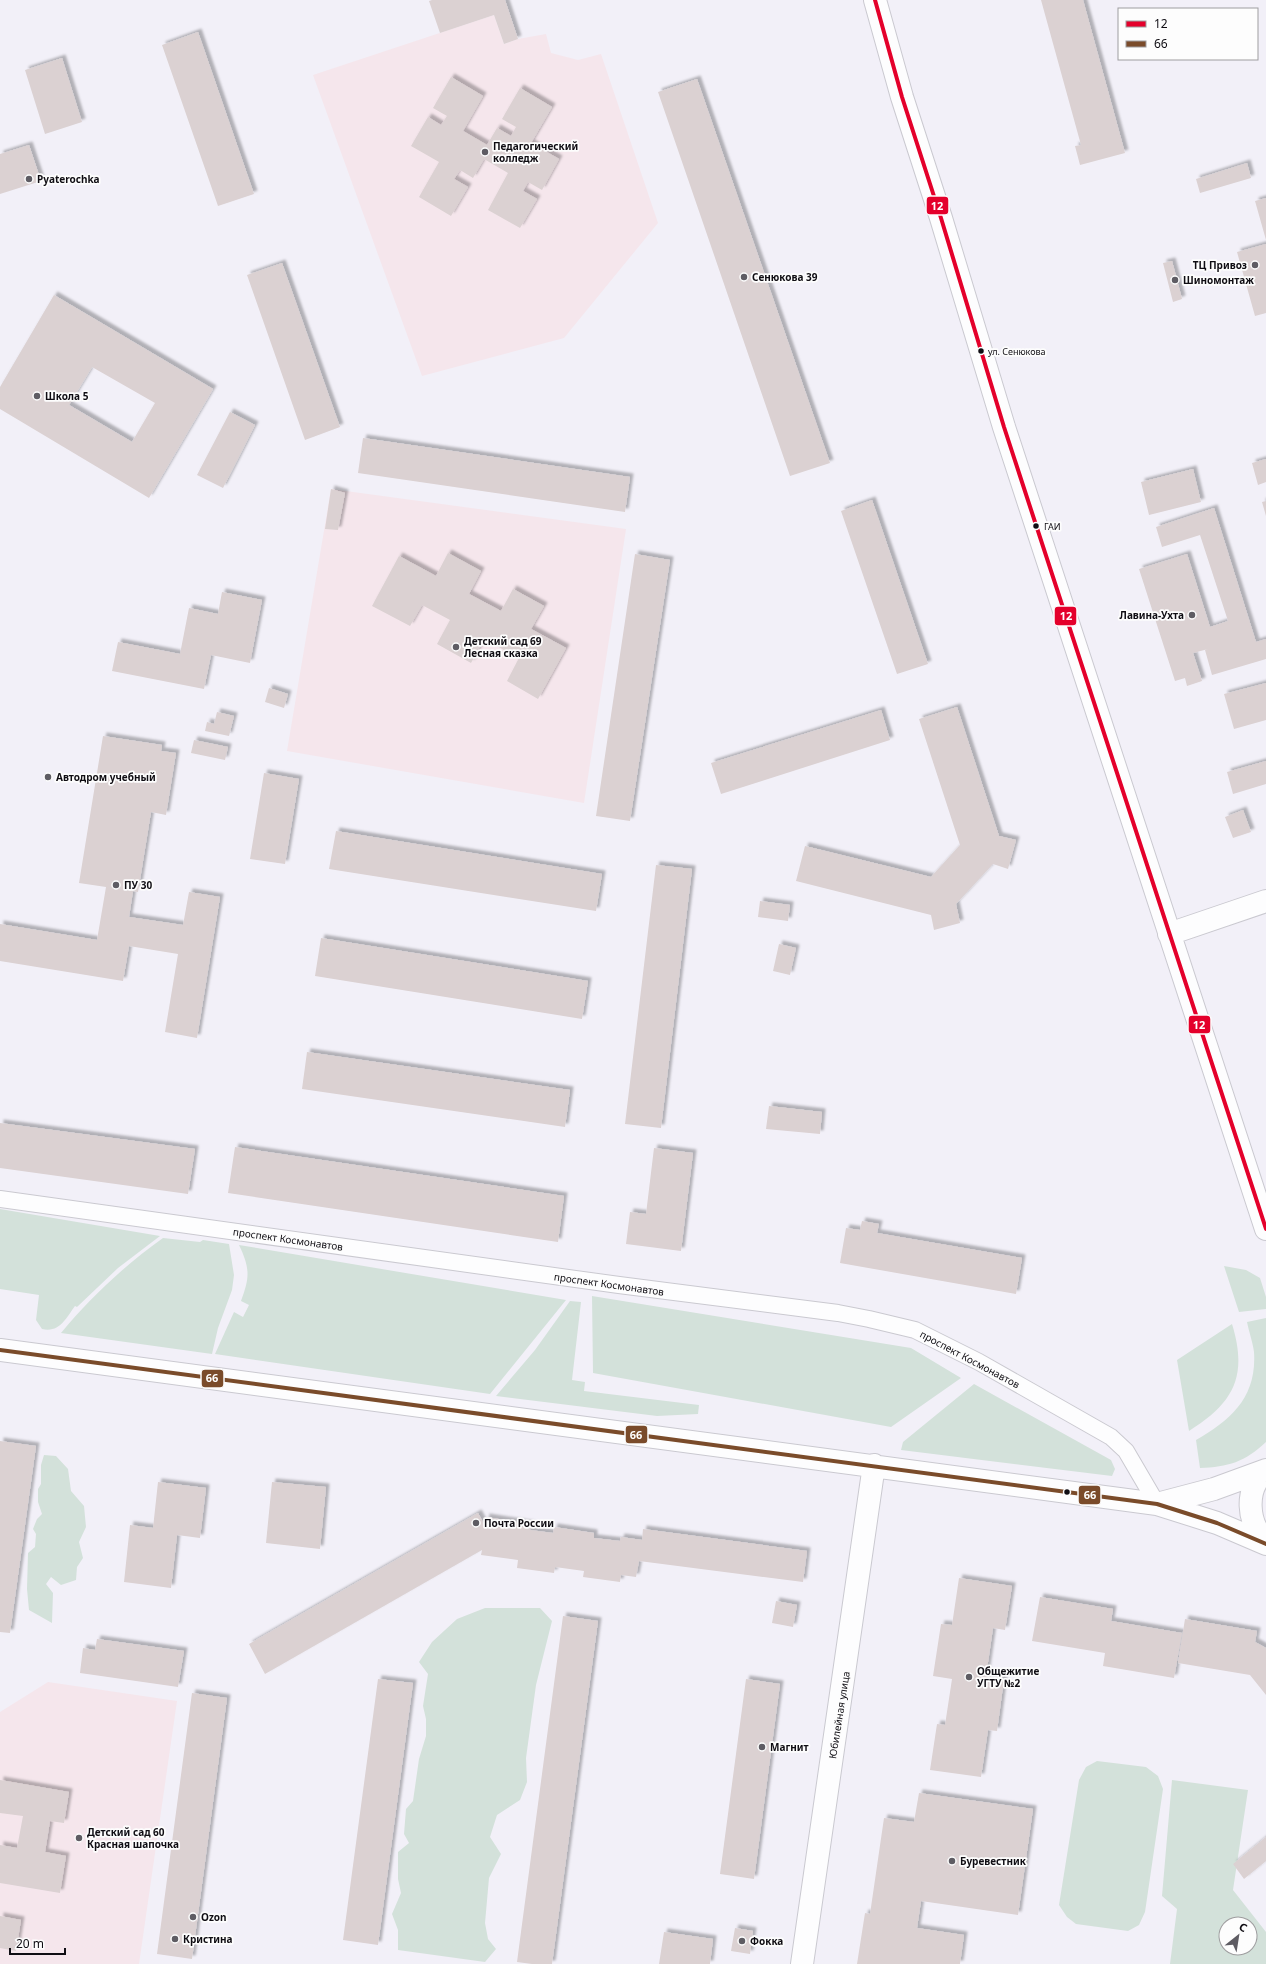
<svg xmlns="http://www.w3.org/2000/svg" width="1266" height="1964" font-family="'Noto Sans',sans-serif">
<defs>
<filter id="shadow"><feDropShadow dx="3.5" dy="-3.5" stdDeviation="1" flood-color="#0004"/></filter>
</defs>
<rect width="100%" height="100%" fill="#f2f0f8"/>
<path fill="#f5e6ec" d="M494,15l10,29 14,-5 28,-5 5,19 27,7 23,-6 57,169 -94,115 -142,38 -109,-301z
M331,489l295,40 -42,274 -297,-52z
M48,1682l129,19 -38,263h-139v-252z"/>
<path fill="#d3e1da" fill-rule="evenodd" d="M0,1209l160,27 -42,32 -41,39 -2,-1c-9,12 -15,27 -33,23l-6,-9 3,-25 -39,-6z
M163,1238l37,4 3,-2 26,4 5,31 -2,15 -14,38 -6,26 -151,-21c29,-35 65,-69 102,-95z
M239,1245l327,55 -76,94 -275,-40 19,-42 9,5 6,-12 -8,-4c9,-24 9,-33 -2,-56z
M1224,1266l22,4 14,8 6,19v12l-27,3z
M592,1296l319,52 50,30 -70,49 -298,-54z
M570,1301l11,1 -9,78 13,2 -1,9 115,14 -1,9 -41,2 -161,-20 39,-46z
M1266,1318v124c-21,20 -38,25 -66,26l-4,-28c35,-20 61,-43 58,-88 -1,-9 -5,-20 -7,-30z
M1232,1324c16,52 2,79 -43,107l-12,-71z
M974,1384l137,76 4,9 -3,7 -211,-26 2,-8z
M44,1455l12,1 12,13 3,22 13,15 2,21 -7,15 4,16 -6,9 -1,13 -15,5 -10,-8 -5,7 7,9 -1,30 -23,-13 -2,-21 1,-36 7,-6 1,-13 -3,-5 4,-10 5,-5 -4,-12v-13l3,-5v-19z
M485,1608h55l12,13 -16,64 -10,73 1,24 -7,18 -23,15 -7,22 11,17 -12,24 -4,45 3,16 8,10 -11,13 -87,-12v-20l-6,-16 9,-21 -3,-14v-27l11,-9 -5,-9 2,-25 7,-8 6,-42 7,-23v-17l-3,-13 5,-32 -9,-12 13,-20 25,-23z
M1097,1761l49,6 12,9 5,13 -18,123 -6,13 -11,6 -52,-7 -9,-7 -8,-12 20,-125 7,-13z
M1172,1780l76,10 -15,100 33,42v32h-96l7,-55 -15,-13zM1226,1924h24v24h-24z"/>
<path fill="#dbd1d2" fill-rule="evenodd" filter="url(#shadow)" d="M432,0h73l13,39 -14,5 -10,-29 -54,18 -11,-32z
M1041,0h42l42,153 -45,12 -5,-19 6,-1z
M198,32l56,162 -36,12 -56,-161z
M62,58l20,64 -37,12 -20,-64z
M451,77l32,19 -20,35 24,14 10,-17 14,8 5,-9 -14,-8 18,-31 32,19 -21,36 28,16 -17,31 -14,-8 -5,9 14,8 -17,29 -32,-18 20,-37 -24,-14 -11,19 -13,-8 -6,9 14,8 -17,29 -32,-19 20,-35 -28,-16 17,-29 13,8 6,-9 -14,-8z
M697,79l133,384 -40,13 -132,-384z
M29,145l12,36 -41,13v-40z
M1247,163l4,15 -51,15 -4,-14z
M1266,198v42l-11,-39z
M1266,244v69l-11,3 -18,-64z
M1172,261l10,38 -9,3 -10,-39z
M282,263l58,164 -35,13 -58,-165z
M54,295l159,94 -64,109 -149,-89v-22zM92,367l63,36 -23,39 -63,-37z
M230,412l25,13 -32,63 -26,-13z
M363,438l267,39 -5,35 -267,-39z
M1266,459v23l-8,3 -6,-22z
M1193,469l8,33 -52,13 -8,-33z
M331,489l14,4 -7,37 -13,-1z
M872,500l56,164 -31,10 -56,-163z
M1266,501v15l-4,-14z
M1214,508l42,134 10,-3v20l-54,16 -7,-25 3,-1 -15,4 9,28 -15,5 -2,-8 -10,3 -36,-112 48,-15 23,73 18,-6 -28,-86 -38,12 -6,-20z
M448,553l33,18 -12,23 32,17 12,-22 31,17 -13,23 35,19 -28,51 -31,-18 12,-23 -35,-19 -13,24 -34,-19 13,-24 -28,-15 -12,21 -38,-20 27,-50 37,20z
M635,554l35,6 -40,261 -34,-5z
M222,592l40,8 -12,63 -39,-8 -7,34 -92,-18 6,-29 62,12 9,-46 29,6z
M1266,683v37l-32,9 -10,-35z
M269,688l19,6 -4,14 -19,-6z
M957,707l42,129 17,4 -8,29 -15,-5 -37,40 4,19 -26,7 -3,-15 -135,-34 9,-35 126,31 29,-32 -41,-126z
M881,710l9,30 -169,54 -10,-31z
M217,712l17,4 -5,20 -24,-5 2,-9 7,2z
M103,736l59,9 -1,6 15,2 -10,62 -15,-3 -13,80 -5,-1 -4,26 54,8 6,-33 31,5 -23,141 -32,-6 13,-78 -49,-8 -6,35 -123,-20v-37l97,16 9,-53 -27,-4z
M194,740l34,7 -3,13 -34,-7z
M1266,761v23l-33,10 -6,-22z
M264,773l35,6 -14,85 -35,-5z
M1243,810l8,22 -18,6 -8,-21z
M336,831l266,43 -6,37 -267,-42z
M656,865l36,4 -31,259 -36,-4z
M760,901l30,4 -2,16 -30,-4z
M321,938l267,43 -6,38 -267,-43z
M779,944l17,4 -6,27 -17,-4z
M307,1052l263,38 -5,37 -263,-38z
M769,1106l53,6 -2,22 -54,-5z
M0,1123l195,26 -7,45 -188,-26z
M235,1147l329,49 -6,46 -330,-49z
M654,1148l39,5 -12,98 -55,-7 4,-32 16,2z
M862,1221l17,3 -2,9 145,25 -6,36 -176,-31 6,-35 14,2z
M0,1441l36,5 -26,187 -10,-1z
M158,1482l48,6 -6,50 -23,-3 -6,53 -47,-6 6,-57 23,3z
M272,1482l54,5 -6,62 -54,-6z
M478,1513l7,13 1,-9 45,7 -1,6 23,3 1,-6 40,6v5l26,3 1,-4 21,3 1,-11 164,22 -4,31 -164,-21 -3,16 -15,-2 -1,7 -37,-5 1,-6 -29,-4 -1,6 -37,-5 1,-8 -37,-5 1,-5 -217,124 -16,-30z
M959,1578l53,8 -7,44 -12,-2 -7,48 18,3 -7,52 -9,-1 -7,47 -51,-7 7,-46 8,1 7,-46 -19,-3 8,-52 11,1z
M1040,1597l73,12 -2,12 71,12 -8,45 -71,-12 2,-13 -73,-12z
M776,1601l21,4 -4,22 -21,-4z
M563,1616l35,5 -46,343h-20l-15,-2z
M1185,1619l72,12 -2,11 11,6v47l-16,-20 -72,-12z
M97,1639l87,12 -6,36 -98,-14 3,-25 12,2z
M378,1679l35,4 -35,262 -35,-5z
M746,1679l34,5 -26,195 -34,-5z
M192,1693l35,5 -35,261 -35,-5z
M0,1780l69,12 -5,31 -14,-2 -5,31 21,4 -6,37 -60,-10v-38l17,3 6,-32 -23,-3z
M919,1793l114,16 -15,106 -97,-14 -4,27 47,7 -4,29h-103l8,-51 5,1 14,-96 30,4z
M1266,1837v24l-22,18 -11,-15z
M0,1916l21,4 -5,31 -16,-3z
M735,1928l18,3 -3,23 -19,-3z
M664,1932l49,7 -3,25h-51z"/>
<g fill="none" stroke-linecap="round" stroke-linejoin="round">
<defs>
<path id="street" d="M0,1199l619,86 219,28 31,6 46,11 64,32 132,75 15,14 31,53"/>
<path id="secondary" d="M875,0l27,97 39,121 63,209 262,802
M1169,934l97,-33
M0,1350l1157,154 60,19 49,21
M1266,1471c-22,17 -19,53 0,70
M1157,1504l57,-15 52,-19
M802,1964l72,-499"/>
</defs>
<use href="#street" stroke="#cac9d0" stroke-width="18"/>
<use href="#secondary" stroke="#cac9d0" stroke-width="24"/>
<use href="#street" stroke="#fdfdfe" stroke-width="16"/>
<use href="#secondary" stroke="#fdfdfe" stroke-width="22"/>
<defs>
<path id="bus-1" d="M875,0l27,97 39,121 63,209 262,802"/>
<path id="bus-2" d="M0,1350l1157,154 60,19 49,21"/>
</defs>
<use href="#bus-1" stroke="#fdfdfd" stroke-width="7"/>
<use href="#bus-2" stroke="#fdfdfd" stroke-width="7"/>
<use href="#bus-1" stroke="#e4002b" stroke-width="4"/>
<use href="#bus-2" stroke="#7a4b2a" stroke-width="4"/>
</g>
<g fill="#5e5c63" stroke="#fdfdfd" stroke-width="1.5">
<circle cx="485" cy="152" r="4"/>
<circle cx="29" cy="179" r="4"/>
<circle cx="1255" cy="265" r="4"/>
<circle cx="744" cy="277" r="4"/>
<circle cx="1175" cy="280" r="4"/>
<circle cx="37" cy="396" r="4"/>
<circle cx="1192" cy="615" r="4"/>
<circle cx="456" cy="647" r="4"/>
<circle cx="48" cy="777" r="4"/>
<circle cx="116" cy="885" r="4"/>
<circle cx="476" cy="1523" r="4"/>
<circle cx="969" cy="1677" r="4"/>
<circle cx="762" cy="1747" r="4"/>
<circle cx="79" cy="1838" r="4"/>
<circle cx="952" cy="1861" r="4"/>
<circle cx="193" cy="1917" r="4"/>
<circle cx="175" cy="1939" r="4"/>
<circle cx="742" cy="1941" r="4"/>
</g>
<g fill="#0f0d13" stroke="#fdfdfd" stroke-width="1.5">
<circle cx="981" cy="351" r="3.5"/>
<circle cx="1036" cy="526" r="3.5"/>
<circle cx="1067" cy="1492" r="3.5"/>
</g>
<g text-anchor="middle" stroke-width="3.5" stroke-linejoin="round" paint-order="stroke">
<g font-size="9" fill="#0f0d13" stroke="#fdfdfd" text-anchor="start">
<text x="988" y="355">ул. Сенюкова</text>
<text x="1044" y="530">ГАИ</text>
</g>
<g font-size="10" font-weight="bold" fill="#0f0d13" stroke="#fdfdfd" text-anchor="start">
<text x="493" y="150">Педагогический<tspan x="493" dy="12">колледж</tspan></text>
<text x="37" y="183">Pyaterochka</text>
<text x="1247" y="269" text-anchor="end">ТЦ Привоз</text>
<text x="752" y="281">Сенюкова 39</text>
<text x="1183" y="284">Шиномонтаж</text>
<text x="45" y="400">Школа 5</text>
<text x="1184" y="619" text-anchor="end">Лавина-Ухта</text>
<text x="464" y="645">Детский сад 69<tspan x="464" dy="12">Лесная сказка</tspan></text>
<text x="56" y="781">Автодром учебный</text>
<text x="124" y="889">ПУ 30</text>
<text x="484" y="1527">Почта России</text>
<text x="977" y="1675">Общежитие<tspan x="977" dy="12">УГТУ №2</tspan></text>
<text x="770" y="1751">Магнит</text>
<text x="87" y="1836">Детский сад 60<tspan x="87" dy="12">Красная шапочка</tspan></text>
<text x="960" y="1865">Буревестник</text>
<text x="201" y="1921">Ozon</text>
<text x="183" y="1943">Кристина</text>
<text x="750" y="1945">Фокка</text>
</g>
<g font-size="10" fill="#0f0d13" stroke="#fdfdfd">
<text transform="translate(288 1239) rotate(8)" y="4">проспект Космонавтов</text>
<text transform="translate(609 1284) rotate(8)" y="4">проспект Космонавтов</text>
<text transform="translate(970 1359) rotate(28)" y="4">проспект Космонавтов</text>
<text transform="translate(839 1715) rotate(-81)" y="4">Юбилейная улица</text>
</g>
</g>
<g stroke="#fdfdfd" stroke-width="1.5">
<rect x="926" y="196" width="23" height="19" rx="4" fill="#e4002b"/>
<rect x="1054" y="606" width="23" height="20" rx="4" fill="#e4002b"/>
<rect x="1188" y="1015" width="23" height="19" rx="4" fill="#e4002b"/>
<rect x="201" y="1369" width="23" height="19" rx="4" fill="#7a4b2a"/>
<rect x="625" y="1425" width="23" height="19" rx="4" fill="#7a4b2a"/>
<rect x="1078" y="1485" width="23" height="20" rx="4" fill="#7a4b2a"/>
</g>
<g font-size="11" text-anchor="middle" font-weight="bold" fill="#fff">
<text x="937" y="210">12</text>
<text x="1066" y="620">12</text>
<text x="1199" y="1029">12</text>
<text x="212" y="1382">66</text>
<text x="636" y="1439">66</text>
<text x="1090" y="1499">66</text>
</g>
<rect x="1118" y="8" width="140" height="52" fill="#fdfdfd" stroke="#9e9d9f"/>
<rect x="1126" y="21" width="20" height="6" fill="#e4002b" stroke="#9e9d9f"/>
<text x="1154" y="28" font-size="12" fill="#0f0d13">12</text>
<rect x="1126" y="41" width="20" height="6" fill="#7a4b2a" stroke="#9e9d9f"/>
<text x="1154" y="48" font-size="12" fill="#0f0d13">66</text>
<g transform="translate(1238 1936) rotate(30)"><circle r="19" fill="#fdfdfd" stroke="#9e9d9f"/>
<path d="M0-3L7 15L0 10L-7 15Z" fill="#5e5c63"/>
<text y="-6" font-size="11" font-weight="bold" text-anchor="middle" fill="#0f0d13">С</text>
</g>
<path d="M10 1948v6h55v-6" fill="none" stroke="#0f0d13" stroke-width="2"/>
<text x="16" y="1948" font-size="12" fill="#0f0d13" stroke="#fdfdfd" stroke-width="3" paint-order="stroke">20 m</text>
</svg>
